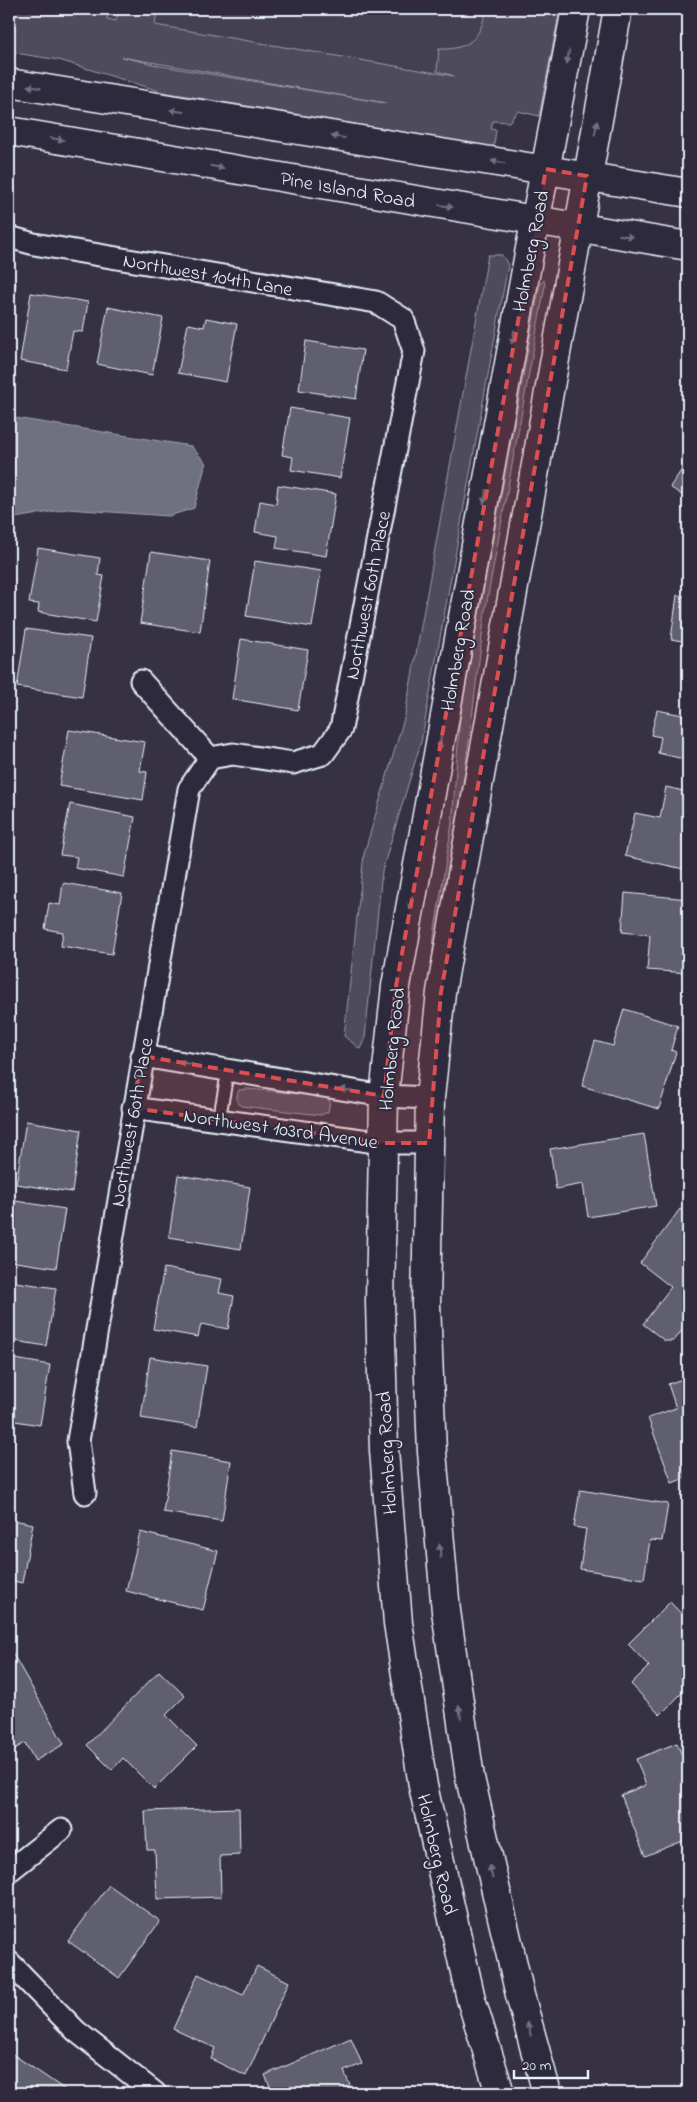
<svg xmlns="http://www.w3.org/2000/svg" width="697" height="2102" font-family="'Indie Flower',sans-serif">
<rect width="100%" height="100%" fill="#363244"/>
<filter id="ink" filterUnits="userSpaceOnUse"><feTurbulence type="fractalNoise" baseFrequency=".02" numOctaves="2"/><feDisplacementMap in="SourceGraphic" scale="10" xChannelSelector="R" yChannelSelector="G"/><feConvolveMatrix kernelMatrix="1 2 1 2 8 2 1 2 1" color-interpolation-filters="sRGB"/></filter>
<g filter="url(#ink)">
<path fill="#433f51" d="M46,9h475l-58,68z"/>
<path fill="#4d4b5c" stroke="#9a9eaa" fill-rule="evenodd" d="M9,9h100l-2,10 9,2 3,-12h38l-2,16 299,51 -17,-5 2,-22c30,1 42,-11 47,-40h74l-21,107 -21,-5 -9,11 -16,-1 -2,8 5,1 -2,15 -2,2 -329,-55 -104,-32 -50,-8zM122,57l263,46h1l-225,-37z
M488,255h14l6,10 -87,477 -39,129 -17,167 -5,11 -16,-13 20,-182 41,-139z
M544,280l1,6 -60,326 -17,137 -45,298 12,-118 17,-106 8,-105 80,-434z
M248,1089l78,7 4,5 -2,11 -7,3 -80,-9c-5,-5 -5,-9 -2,-16z"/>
<path fill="#70717f" stroke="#a0a4af" d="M9,417l182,29 15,17 -12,45 -25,8 -102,-7 -58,10z"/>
<path fill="#605e6e" stroke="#e8f1f8" d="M9,281l7,2 -7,33z
M31,293l57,9 -5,30 -10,-1 -7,38 -46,-8z
M108,307l55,11 -11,57 -55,-11z
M206,318l31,6 -11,58 -48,-9 10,-49 16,3z
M306,341l57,9 -7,49 -57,-9z
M290,408l60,10 -10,60 -49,-8 2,-13 -11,-2z
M687,462l1,1v36l-18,-12z
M278,485l58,9 -10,62 -50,-8 2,-12 -23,-4 5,-31 16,3z
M38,548l62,10 -2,17 6,1 -8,46 -58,-10 1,-8 -10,-1z
M151,552l59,9 -10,71 -60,-9z
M255,561l66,10 -9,56 -66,-11z
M677,595l11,2v45l-17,-3z
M26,629l65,9 -9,59 -65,-10z
M241,639l67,11 -10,60 -66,-11z
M657,710l31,6v44l-30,-7 3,-16 -10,-2z
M69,730l76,12 -5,29 7,1 -4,28 -84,-14z
M666,787l22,5v78l-63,-14 10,-43 25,5z
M70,804l65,13 -11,60 -49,-9 2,-11 -17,-2z
M63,883l59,10 -10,61 -51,-8 2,-14 -18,-3 4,-26 11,2z
M625,893l63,6v74l-41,-3 3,-35 -28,-3z
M624,1009l54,17 -7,24 5,2 -17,57 -77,-23 13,-45 18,5z
M26,1121l55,9 -9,62 -56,-8z
M644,1134l12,72 -68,11 -5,-33 -27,5 -6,-40z
M178,1175l72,12 -9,62 -72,-12z
M9,1200l56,9 -9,59 -47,-7z
M680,1209l8,6v107l-14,19h-9l-22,-17 28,-37 -31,-24z
M164,1268l58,11 -3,14 15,3 -6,33 -27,-5 -3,13 -45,-8z
M9,1281l47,7 -10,58 -37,-6z
M150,1357l57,9 -10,61 -56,-9z
M9,1358l41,7 -10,60 -31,-5z
M688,1377v100l-16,6 -24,-65 28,-10 -8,-24z
M9,1439h5l-5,39z
M172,1451l59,10 -9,60 -59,-9z
M580,1490l88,14 -6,37 -12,-1 -6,39 -64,-10 6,-40 -12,-2z
M9,1519l24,5 -11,59 -13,-3z
M140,1532l78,19 -15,59 -77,-19z
M670,1602l18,19v66l-28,28 -29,-31 18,-18 -21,-22z
M9,1647l55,97 -29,17 -10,-18 -16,9z
M159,1671l26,25 -19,19 31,31 -43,43 -31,-31 -11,12 -25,-25z
M677,1743l11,27v69l-43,17 -24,-61 25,-10 -10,-26z
M239,1808l1,47 -20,1 1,41 -64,2 -2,-49h-8l-2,-39z
M109,1885l51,36 -41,57 -51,-37z
M257,1966l32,16 -43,94 -35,-17 4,-11 -42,-19 25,-55 45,21z
M688,1986v83l-7,-82z
M351,2038l11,26 -18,7 9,22h-80l-8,-18z
M11,2053l56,38 -1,2h-57v-36z"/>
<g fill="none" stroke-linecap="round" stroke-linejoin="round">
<defs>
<path id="service" d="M219,1120l9,-50"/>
<path id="minor" d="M9,237l25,7 342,58 27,17 11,32 -73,378 -18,25 -30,9 -60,-9 -23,4 -21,31 -111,652 7,52
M141,681l69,77
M142,1056l242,40 46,2
M133,1108l250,35h46
M9,1871l52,-41
M9,1962l67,69 79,62"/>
<path id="tertiary" d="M500,2093l-29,-94 -48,-213 -25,-163 -14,-173 -4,-148 4,-206 12,-110 132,-727 48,-250
M547,2093l-27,-98 -50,-217 -24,-167 -14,-159 -6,-148 4,-206 11,-106 177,-983"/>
<path id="secondary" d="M9,83l679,110
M9,131l679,115"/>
</defs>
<use href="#service" stroke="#e8f1f8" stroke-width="15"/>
<use href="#minor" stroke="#e8f1f8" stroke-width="25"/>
<use href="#tertiary" stroke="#e8f1f8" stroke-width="31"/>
<use href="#secondary" stroke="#e8f1f8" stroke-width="31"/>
<use href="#service" stroke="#2f2a3d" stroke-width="11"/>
<use href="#minor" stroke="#2f2a3d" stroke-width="21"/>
<use href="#tertiary" stroke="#2f2a3d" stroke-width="28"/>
<use href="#secondary" stroke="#2f2a3d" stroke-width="28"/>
</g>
<defs><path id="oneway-solid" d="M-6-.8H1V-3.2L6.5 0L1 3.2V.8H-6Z" transform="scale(1.25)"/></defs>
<g fill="#70707e">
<use href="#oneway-solid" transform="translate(568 57) rotate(100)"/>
<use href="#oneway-solid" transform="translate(34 87) rotate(-170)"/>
<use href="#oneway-solid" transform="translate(177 111) rotate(-171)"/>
<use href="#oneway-solid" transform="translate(596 128) rotate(-79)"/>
<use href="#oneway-solid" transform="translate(338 137) rotate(-171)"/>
<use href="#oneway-solid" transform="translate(57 139) rotate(10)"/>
<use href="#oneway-solid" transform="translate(498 162) rotate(-171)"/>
<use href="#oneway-solid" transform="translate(217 167) rotate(10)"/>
<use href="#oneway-solid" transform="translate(446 206) rotate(10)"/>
<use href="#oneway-solid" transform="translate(626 236) rotate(9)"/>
<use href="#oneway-solid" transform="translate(513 337) rotate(100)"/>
<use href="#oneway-solid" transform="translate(485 497) rotate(100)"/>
<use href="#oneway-solid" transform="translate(440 743) rotate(100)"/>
<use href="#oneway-solid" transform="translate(411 903) rotate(100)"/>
<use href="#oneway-solid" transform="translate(185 1063) rotate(-170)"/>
<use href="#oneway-solid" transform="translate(347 1090) rotate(-170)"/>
<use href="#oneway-solid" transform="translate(440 1551) rotate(-95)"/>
<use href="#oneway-solid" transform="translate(460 1712) rotate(-98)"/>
<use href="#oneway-solid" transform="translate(491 1872) rotate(-103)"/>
<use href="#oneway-solid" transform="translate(529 2029) rotate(-106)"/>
</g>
</g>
<path fill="#da5052" fill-opacity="0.2" stroke="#da5052" stroke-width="4" stroke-dasharray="10 6" stroke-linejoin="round" d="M546,169l41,7 -146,816 -12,151h-46l-250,-35 9,-52 242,40 12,-110z"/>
<g text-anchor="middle" stroke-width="4" stroke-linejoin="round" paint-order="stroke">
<g font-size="20" fill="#e8f1f8" stroke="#2f2a3d">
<text transform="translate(348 189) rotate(10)" y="7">Pine Island Road</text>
<text transform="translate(530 251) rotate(-79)" y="7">Holmberg Road</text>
<text transform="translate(208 274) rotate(10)" y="7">Northwest 104th Lane</text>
<text transform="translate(367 595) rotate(-79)" y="7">Northwest 60th Place</text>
<text transform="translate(457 650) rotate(-80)" y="7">Holmberg Road</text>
<text transform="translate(391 1049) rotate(-84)" y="7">Holmberg Road</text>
<text transform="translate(131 1122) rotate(-80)" y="7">Northwest 60th Place</text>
<text transform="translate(281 1128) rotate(8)" y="7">Northwest 103rd Avenue</text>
<text transform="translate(386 1453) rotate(-93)" y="7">Holmberg Road</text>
<text transform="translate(438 1854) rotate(77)" y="7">Holmberg Road</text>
</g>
</g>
<rect width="697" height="2102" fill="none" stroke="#2f2a3d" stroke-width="30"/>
<rect x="15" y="15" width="667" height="2072" fill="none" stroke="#e8f1f8" stroke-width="2" filter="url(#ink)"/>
<path d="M514 2070v8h74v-8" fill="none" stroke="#e8f1f8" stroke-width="2.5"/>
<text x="522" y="2070" font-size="15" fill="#e8f1f8" stroke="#2f2a3d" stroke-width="4" paint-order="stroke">20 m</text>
</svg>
